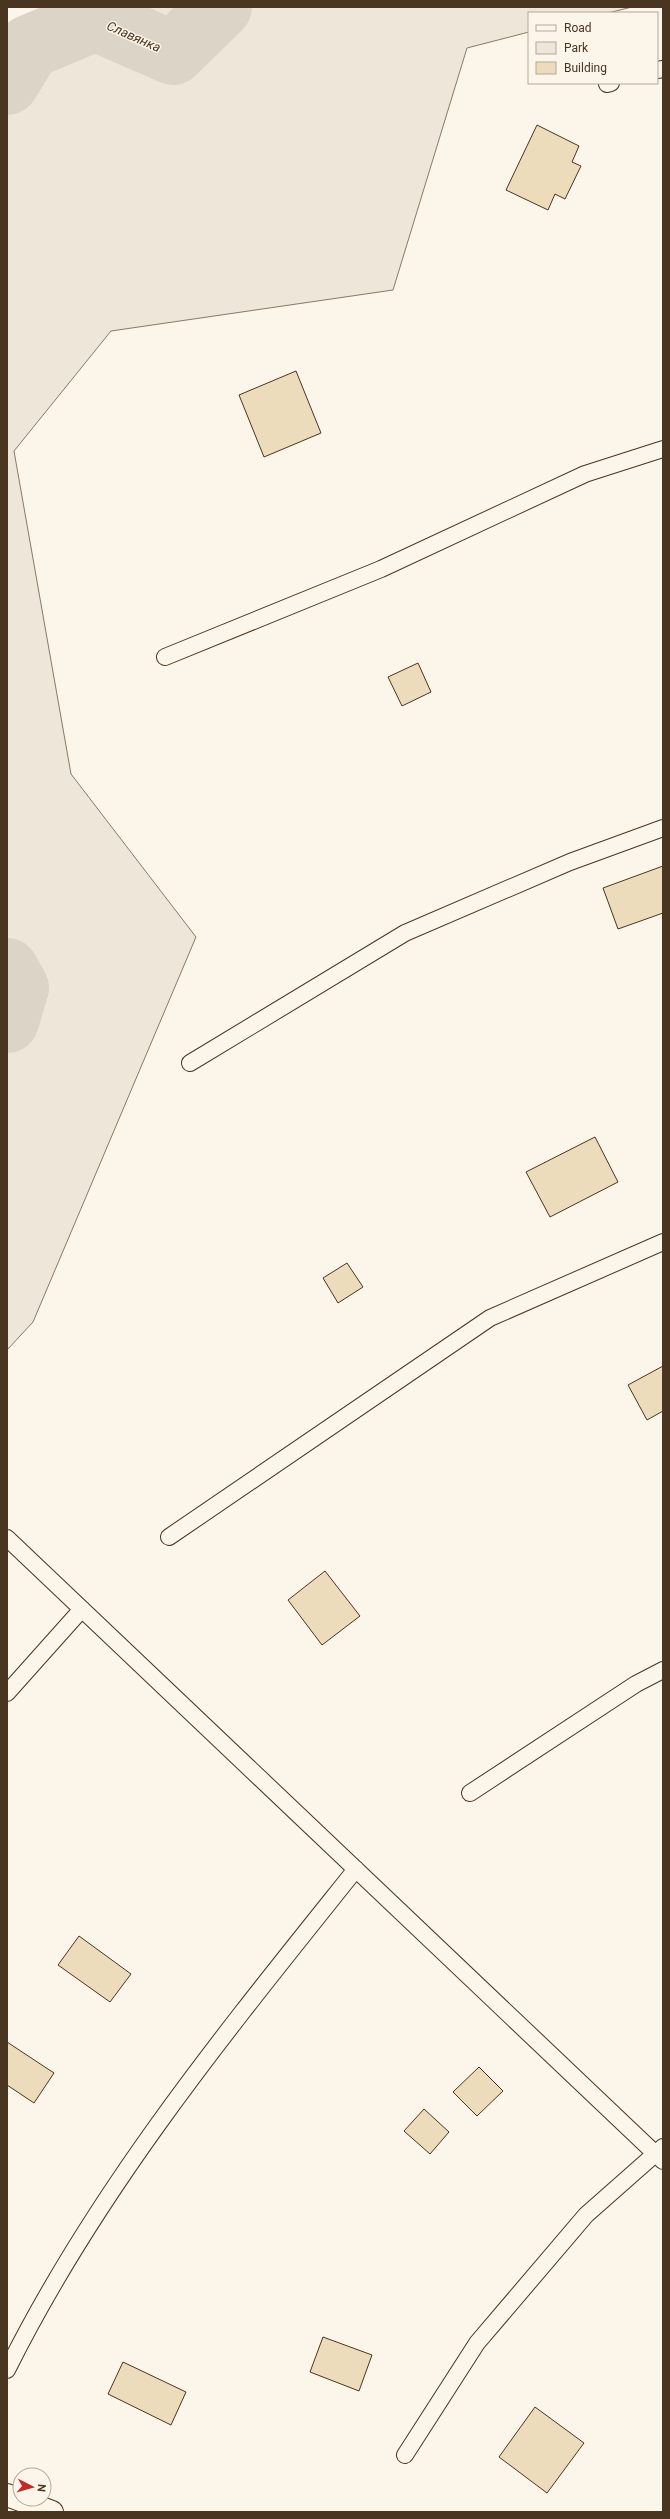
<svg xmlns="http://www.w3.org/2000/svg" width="670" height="2519" font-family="Roboto,sans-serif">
<rect width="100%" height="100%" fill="#fbf6e9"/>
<path fill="#ede6d9" stroke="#887966" d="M44,7h588l-24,6h-79v19l-62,16 -74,242 -282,41 -97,120 57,323 125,163 -163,385 -26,28v-1307z"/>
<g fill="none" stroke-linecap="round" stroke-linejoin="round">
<path stroke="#dcd4c6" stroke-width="64" d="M7,83l22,-36 66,-28 78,34 47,-46
M7,970l10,18 -10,33"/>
</g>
<path fill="#ecdcbc" stroke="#4a3520" d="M537,125l42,21 -7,16 9,4 -16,33 -10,-5 -7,16 -42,-20z
M296,371l25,62 -57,24 -25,-62z
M418,663l13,29 -29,14 -14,-29z
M663,866v47l-45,16 -15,-41z
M595,1137l23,45 -68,35 -24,-45z
M347,1263l16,24 -25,16 -15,-25z
M663,1366v45l-16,9 -19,-35z
M325,1571l35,45 -38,29 -34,-45z
M79,1936l52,38 -21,28 -52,-37z
M7,2042l47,31 -20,30 -27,-18z
M479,2067l24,24 -26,25 -24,-24z
M424,2109l25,23 -19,22 -26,-23z
M323,2337l49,18 -13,36 -49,-19z
M123,2362l63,30 -15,33 -63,-31z
M535,2407l49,36 -37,50 -48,-36z"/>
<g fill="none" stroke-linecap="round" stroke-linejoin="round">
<defs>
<path id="service" d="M657,70l6,-1
M607,84l4,-1
M165,657l216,-88 204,-95 78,-25
M190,1063l215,-130 165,-71 93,-34
M169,1537l321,-219 173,-76
M7,1538l656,623
M7,1693l75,-84
M470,1793l166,-109 27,-14
M7,2370c91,-183 222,-342 349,-501
M405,2455l72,-112 109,-128 77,-68"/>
<path id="minor" d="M7,2495l45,17"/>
</defs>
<use href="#service" stroke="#4a3520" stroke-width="18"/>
<use href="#minor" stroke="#4a3520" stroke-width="24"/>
<use href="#service" stroke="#fbf6e9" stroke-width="16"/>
<use href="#minor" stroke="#fbf6e9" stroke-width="22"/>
</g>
<g text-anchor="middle" stroke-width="3" stroke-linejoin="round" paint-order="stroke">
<g font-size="13" font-style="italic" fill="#4a3520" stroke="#fbf6e9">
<text transform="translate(134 36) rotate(24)" y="5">Славянка</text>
</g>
</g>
<rect width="670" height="2519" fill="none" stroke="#4a3520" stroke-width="16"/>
<rect x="528" y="12" width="130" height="72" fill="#fbf6e9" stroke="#b4a999"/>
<rect x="536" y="25" width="20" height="6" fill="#fbf6e9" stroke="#b4a999"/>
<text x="564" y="32" font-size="12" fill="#4a3520">Road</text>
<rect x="536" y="42" width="20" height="12" fill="#ede6d9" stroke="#b4a999"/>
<text x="564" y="52" font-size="12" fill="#4a3520">Park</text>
<rect x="536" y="62" width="20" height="12" fill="#ecdcbc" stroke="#b4a999"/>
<text x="564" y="72" font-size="12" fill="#4a3520">Building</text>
<g transform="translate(32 2487) rotate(96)"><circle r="19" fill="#fbf6e9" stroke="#b4a999"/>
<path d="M0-3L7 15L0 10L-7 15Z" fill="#c62828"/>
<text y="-6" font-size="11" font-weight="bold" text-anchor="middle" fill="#4a3520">N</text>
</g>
</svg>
